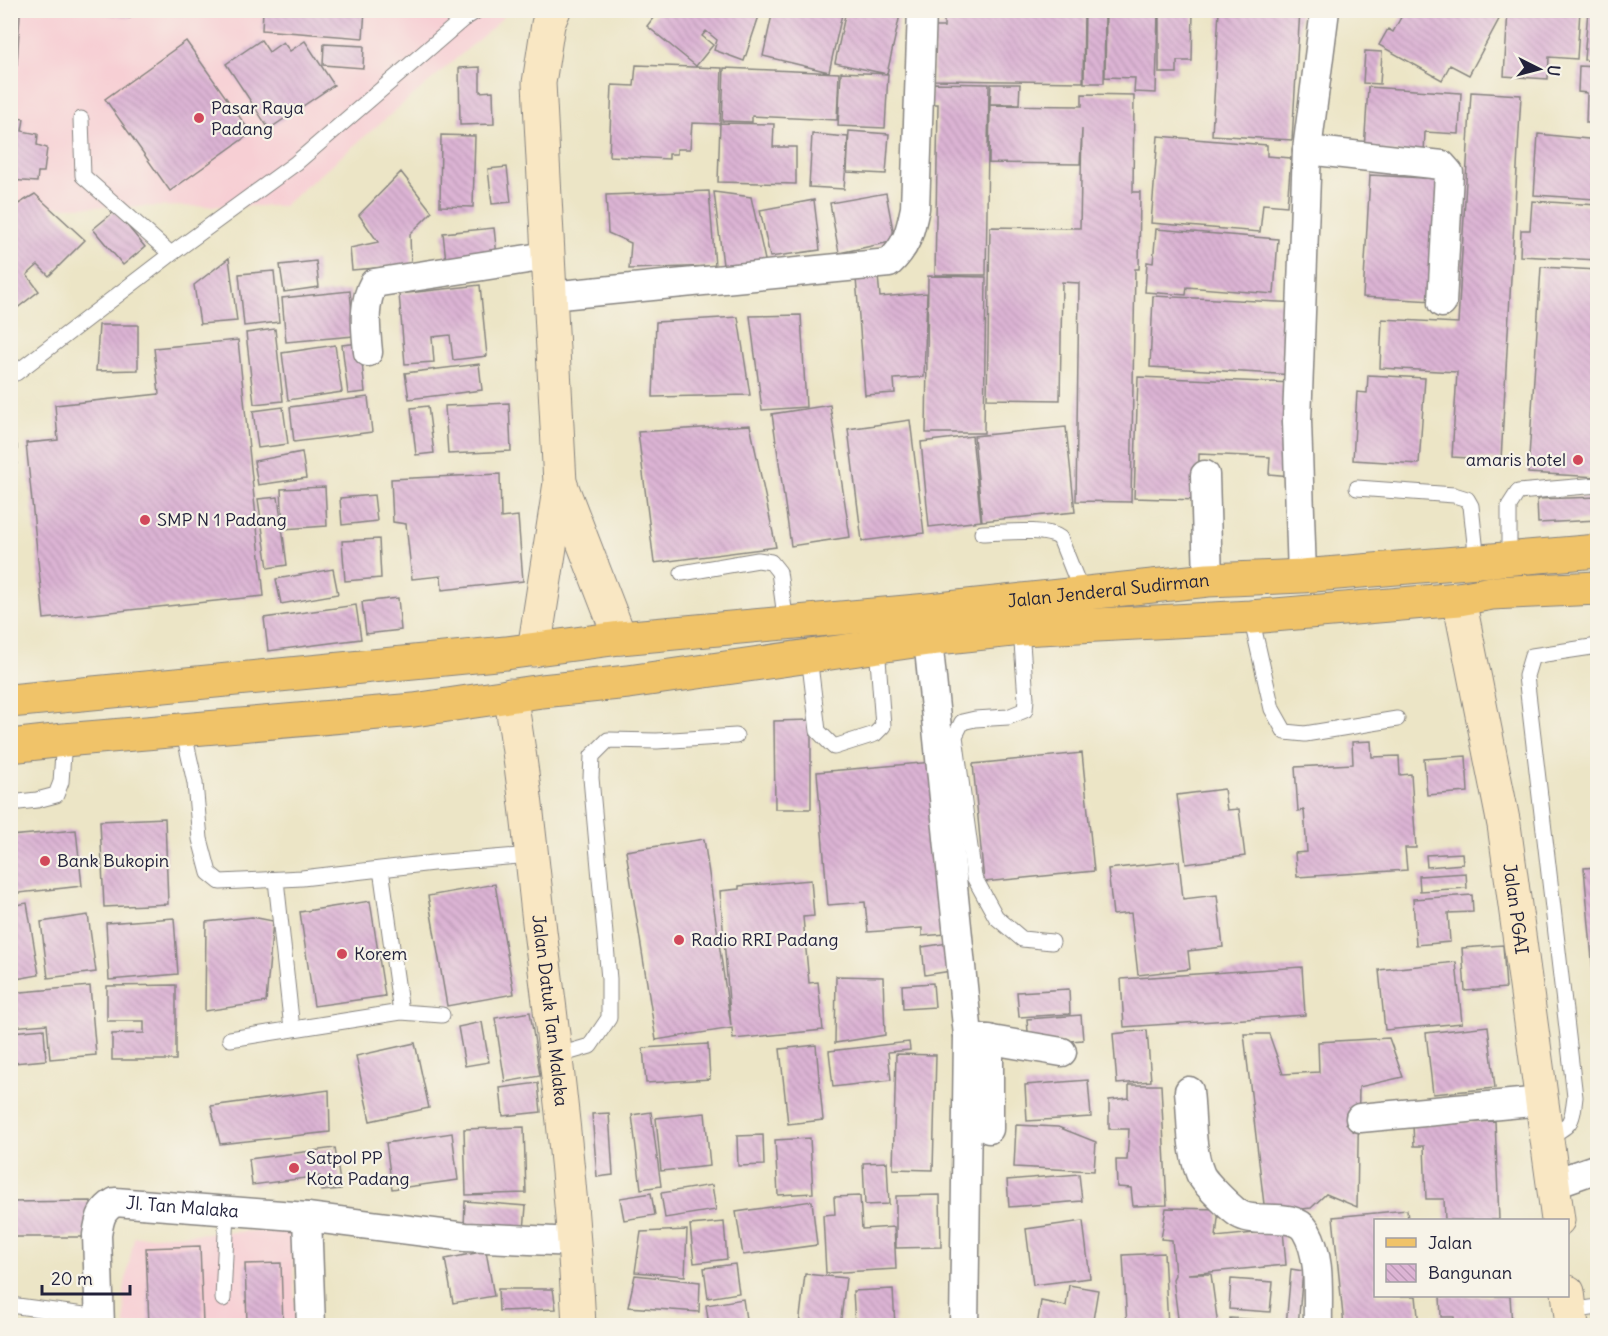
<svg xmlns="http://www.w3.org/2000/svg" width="1608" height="1336" font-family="Delius,sans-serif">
<defs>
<pattern id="building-back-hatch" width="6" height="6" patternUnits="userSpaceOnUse" patternTransform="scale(1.5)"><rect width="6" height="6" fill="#dcb4d4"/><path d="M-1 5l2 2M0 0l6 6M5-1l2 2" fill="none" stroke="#bc9ab7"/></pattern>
</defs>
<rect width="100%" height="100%" fill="#f7f3e8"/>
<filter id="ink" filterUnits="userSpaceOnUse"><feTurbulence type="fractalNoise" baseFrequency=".0167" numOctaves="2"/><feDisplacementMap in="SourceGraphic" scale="12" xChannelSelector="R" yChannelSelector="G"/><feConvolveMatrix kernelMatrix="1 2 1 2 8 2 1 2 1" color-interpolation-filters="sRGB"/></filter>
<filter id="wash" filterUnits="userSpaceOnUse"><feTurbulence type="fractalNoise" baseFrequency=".008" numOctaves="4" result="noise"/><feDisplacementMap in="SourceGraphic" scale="24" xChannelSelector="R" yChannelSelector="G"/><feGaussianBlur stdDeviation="1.35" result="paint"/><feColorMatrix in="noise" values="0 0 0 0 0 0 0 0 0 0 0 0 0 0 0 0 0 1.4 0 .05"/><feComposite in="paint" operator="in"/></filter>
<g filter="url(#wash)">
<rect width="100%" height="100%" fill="#ece5c6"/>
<path fill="#f7cfd4" d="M10,11h499l-18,18 -208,177 -272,1z
M291,1229l5,96 -171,1 -1,-36 10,-53z"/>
<g id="blocks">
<path fill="url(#building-back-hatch)" d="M84,10h47l-1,8z
M153,10h31l-1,6z
M263,10h102l-2,28 -101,-8z
M659,10h102l-17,51 -30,-11 3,-10 -11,-9 -4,5 11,9 -17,21 -49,-40z
M773,10h70l-14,62 -66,-16z
M846,10h55l-14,64 -52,-11z
M944,10h140l-1,72 -150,-2 1,-53h10z
M1085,10h20l-1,73h-20z
M1106,10h52l-2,83 -22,-1 1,-14 -30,-1z
M1159,10h34l-1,51h-15v12h-18z
M1219,10h81l-8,130 -80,-5z
M1405,10h99l-35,65 -19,-10 -8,15 -63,-35 9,-16 5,3z
M1508,10h72l-3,49 -28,-2 -1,22 -44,-3z
M1588,10h10v51l-14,-1z
M10,13l10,1 -3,51 -7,-1z
M261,40l8,12 14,-10 7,9 15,-10 29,44 -65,44 -43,-65z
M186,41l65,92 -81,58 -65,-92z
M324,44l40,2 -1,22 -40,-3z
M1365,51l17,1 -2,32 -17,-1z
M636,65l86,3 -2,56 -28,-1 -2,26h-13v5h-8v5l-60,-3 3,-71 22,1z
M1579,66l19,1v56h-12l1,-30 -9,-1z
M480,67v25l13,-1 1,33 -34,1 -1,-57z
M724,68l115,5 -2,47 -85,-4v6l-30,-1z
M841,72l47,2 -3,54 -47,-2z
M931,83l58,1 -3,191h-51l3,-171h-8z
M991,84h29l-1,20h-29z
M1368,87l93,6 -2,41 -34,-2 -1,22 -60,-4z
M1471,92l50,3 -20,365 -49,-3 5,-85 -77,-4 2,-49 76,4z
M1082,94l52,1 -1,97h7l-1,77h-4l-4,233 -55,-1 3,-218 -17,-1 -2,118 -73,-1 3,-172 90,1 1,-50 1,-49 -2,35 -91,-1 1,-58 92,1z
M10,117l14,2 -2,12 16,3 -1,11 10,3 -3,24h-6l-1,10 -27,-2z
M720,123l54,1 -1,23h23v37l-78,-2z
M849,131l40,3 -3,40 -39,-2z
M812,134l36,3 -4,52 -35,-2z
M1538,134l60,6 -3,59 -61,-4z
M441,135l34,1 -2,71 -33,-1z
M1158,136l109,9v11l24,2 -4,48 -24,-2 -3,28 -109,-9z
M507,167l4,35 -19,2 -4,-35z
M401,172l31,40 -22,22 1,31 -59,5 -2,-22 28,-6 -19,-27z
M1370,175l71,4 -7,122 -71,-4z
M709,191l6,75 -86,3 2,-26 -23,-10 -2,-38z
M714,192l37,5 16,72 -43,4z
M886,193l9,48 -56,12 -9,-50z
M35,194l50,46 -36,36 -11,-11 -11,10 12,16 -23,18 -6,-6v-94z
M814,200l6,50 -50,7 -10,-47z
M1532,201l66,4v55l-78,-4 1,-26h9z
M115,211l30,36 -22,18 -30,-36z
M494,228l3,28 -51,5 -3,-28z
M1156,229l122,10 -4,55 -87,-7 -1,8 -41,-3 2,-30 6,1z
M229,258l8,63 -37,3 -6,-39z
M316,261l3,26 -35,5 -4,-27z
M1541,267l57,3v207l-70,-4z
M274,271l5,51 -35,4 -5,-52z
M878,276l2,21 47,-4 -3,84 -30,2 1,14 -30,2 -9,-117z
M928,276l58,1 -2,156h-58z
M480,285l7,71 -34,4 -3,-25 -18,2 2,25 -29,2 -6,-70z
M350,291l4,45 -68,6 -4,-44z
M1153,296l147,7 -3,72 -147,-8z
M801,315l5,92 -44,3 -12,-94z
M738,317l12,78 -97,2 3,-75z
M99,325h39v45l-42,1z
M275,329l8,72 -29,3 -8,-71z
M238,340l26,256 -220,23 -18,-176 32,-3 -3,-35 104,-11 -5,-46z
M360,343l5,49 -17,2 -6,-49z
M335,345l7,47 -54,8 -6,-47z
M479,364l3,26 -73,9 -4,-26z
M1368,375l57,3 -6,86 -66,-4 4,-68 10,1z
M1138,377l157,6 -4,93 -22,-2 1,-17 -71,-3 -1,46 -64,-2z
M368,397l4,35 -78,10 -4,-35z
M509,403l2,48 -63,3 -3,-48z
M830,405l20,132 -59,9 -19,-132z
M428,406l6,47 -18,2 -5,-47z
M283,407l5,37 -30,4 -5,-37z
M910,420l14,113 -62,8 -14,-112z
M10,422l7,24v17l-7,1z
M750,425l26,122 -122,16 -16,-131z
M1066,427l9,85 -93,9 -8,-85z
M972,436l9,85 -52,6 -8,-85z
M302,452l4,26 -48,7 -4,-24z
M500,474l1,44 17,-2 5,65 -81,9 -1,-14 -29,3 -6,-55 -13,-2 -2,-43z
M325,487l2,39 -44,3 -2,-40z
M374,495l3,26 -35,4 -2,-27z
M278,497l9,68 -19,3 -10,-69z
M1598,497v23l-60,3 -1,-24z
M379,539l2,39 -36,3 -3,-40z
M333,569l5,25 -57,10 -5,-25z
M398,598l3,32 -35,4 -4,-32z
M356,605l5,34 -93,12 -4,-33z
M811,720v89h-36l-1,-88z
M1371,741l1,16 27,-1 1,19 11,-1 5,74h-11l2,22 -110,7 -2,-24 12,-1 -3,-42 -6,1 -3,-44 58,-3 -1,-22z
M1082,753l12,118 -110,11 -11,-118z
M1466,756l2,36 -41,3 -3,-36z
M933,762l13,172 -24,2v-8l-54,4 -3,-30 -37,3 -11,-133z
M1224,789l3,21 12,-1 6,47 -59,8 -9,-69z
M165,818l3,86 -64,3 -4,-86z
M76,830l6,56 -72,8v-58z
M704,839l27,187 -11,-135 19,-2v-3l72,-6 3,36 -11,1 6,66 9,-1 5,48 -90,9 -1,-11 -76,12 -30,-189z
M1462,853l1,11 -36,3 -1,-12z
M1179,861l4,38 34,-4 6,52 -35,4 2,18 -52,6 -7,-62 -18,2 -5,-46z
M1598,867v138h-2l-12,-137z
M1466,873l1,15 -47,3 -1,-15z
M495,884l19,110 -67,12 -19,-110z
M1472,895l1,17 -25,1 2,29 -34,3 -3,-46z
M370,901l15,95 -71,10 -14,-94z
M27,903l12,72 -29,5v-74z
M88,915l8,57 -48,6 -7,-56z
M252,917l21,4 -7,81 -61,9 1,-89z
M174,918l4,56 -69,6 -3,-57z
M948,943l3,28 -26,4 -3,-28z
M1503,945l3,43 -41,3 -3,-43z
M1456,962l6,61 -77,7 -6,-60z
M1302,967l3,48 -181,12 -3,-48z
M836,976l47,1 2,58 -50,8z
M933,983l2,24 -32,2 -1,-24z
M176,985v75h-64v-26l32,-1v-12h-37v-35z
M90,986l6,69 -46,4 -3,-35 -36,3 -1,-34z
M1069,989l1,25 -51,3 -2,-25z
M530,1012l10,64 -35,6 -10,-64z
M1081,1015l2,25 -54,4 -2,-25z
M482,1022l7,40 -24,4 -7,-39z
M1488,1026l7,62 -62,6 -7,-61z
M44,1029l2,31 -32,3 -3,-31z
M1147,1030l4,51 -34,3 -4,-50z
M1244,1034h25l14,40 36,-2 -1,-30 71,-4 14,39 -44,10 -2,120 -31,-13 -15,14 -46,5z
M909,1042l1,8 -22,2 3,28 -58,7 -4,-36z
M415,1043l14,65 -59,13 -14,-65z
M708,1044l2,35 -64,4 -3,-35z
M816,1045l7,75 -35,4 -8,-75z
M896,1054l40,1 -3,115 -40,-1z
M1088,1080l3,37 -64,4 -2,-36z
M538,1083l3,29 -38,4 -3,-28z
M1129,1085h32l6,120 -34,1 -2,-18 -14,-1 -1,-27h11l2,-31h-20v-29l20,-2z
M329,1090l1,42 -110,12 -9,-38z
M651,1112l10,74 -20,3 -9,-74z
M609,1113l4,62 -16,2 -5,-63z
M705,1113l5,53 -49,5 -5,-53z
M1495,1121l4,99h-54l-1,-21h-18l-2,-53h-10l-1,-21z
M1016,1125l42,2 38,15 -2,29 -80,-4z
M524,1127l2,66 -60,2 -2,-66z
M452,1133l6,47 -66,9 -6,-46z
M763,1135l1,30 -26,1 -1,-30z
M810,1138l3,55 -35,2 -3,-55z
M335,1148l6,41 -19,2 -2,-15 -68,9 -3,-26z
M887,1162l2,42 -24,1 -2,-42z
M1079,1174l3,27 -73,6 -2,-27z
M712,1185l4,25 -51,8 -4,-25z
M651,1193l4,22 -31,5 -4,-22z
M940,1195l1,52 -45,1v-52z
M860,1196l2,33 32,-2 2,42 -70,4 -3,-58 12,-1 -1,-17z
M91,1201v36h-81v-35z
M465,1201l61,5 -2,25 -60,-4z
M812,1201l5,44 -74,10 -7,-43z
M1166,1208l53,1 -3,28 67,-7 3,35 -98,9h23l7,52h-39l-6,-47 2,-4 -3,-35 -11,-1z
M1407,1210l1,10h-32v76h40l3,30h-75l-11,-109z
M1083,1221l7,57 -57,7 -7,-56z
M724,1222l3,37 -33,4 -4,-38z
M687,1230l-2,46 -50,-4 6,-40z
M200,1246l3,78 44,-2 -2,-58 36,-1 2,63h-134l-3,-78z
M486,1251l8,45 -41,7 -8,-44z
M1164,1253l4,73h-41l-4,-71z
M735,1264l4,29 -31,5 -4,-30z
M1291,1269l12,2 -5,55h-12z
M805,1274l41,4 -6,48h-41z
M635,1275l65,7 -1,30 -71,-5z
M1231,1279l42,3 -3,30 -41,-3z
M1069,1285l29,5 -6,36h-55l4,-25 25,5z
M498,1289h55l3,20 -57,2z
M893,1289l2,37h-40l-2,-35z
M1440,1296h70l2,30h-57l-1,-9h-13z
M743,1299l4,27h-38l-3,-21z
M1230,1318l30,2v6h-30z"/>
</g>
</g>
<g filter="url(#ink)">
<use href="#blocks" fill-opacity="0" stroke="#878480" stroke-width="1.5"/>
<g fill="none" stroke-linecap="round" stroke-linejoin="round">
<defs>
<path id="lane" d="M81,119l2,57 88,78
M16,373l155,-119 125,-91 166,-143 16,-10
M1357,488l97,7 13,4 4,7 6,56
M982,533c19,0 63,-6 78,5l22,55
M1509,558v-52l9,-14 80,-7
M682,573l76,-13 13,2 8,10 7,52
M1251,617l21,92 13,23 20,2 92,-15
M1021,629l5,70 -1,11 -17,7 -33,2 -13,3 -7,14 19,141 22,40 26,22 30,3
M809,656l9,75 16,16 41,-13 8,-8 -6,-80
M183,729l12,54 5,56 9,34 11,9 82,-4 131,-15 98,-8
M10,803l27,-3 19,-5 5,-13 3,-42
M381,869l20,143
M276,880l16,149
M230,1039l171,-27 41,3
M556,1056l34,-10 19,-28v-39l-18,-201 1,-22 16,-16 49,1 79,-5
M1546,1137c25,-11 26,-13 29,-40l-49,-421 6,-20 66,-10
M223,1299l4,-88
M10,1305l89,12
M1570,1311l28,-4"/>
<g id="street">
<path d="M1307,150l135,15 7,8 -7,130"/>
<path d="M550,296l339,-33c18,-17 21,-31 26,-55l7,-198"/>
<path d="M368,352c-2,-23 -6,-48 6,-69l173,-27"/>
<path d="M1205,475l3,105"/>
<path d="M1302,576l-5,-155 10,-271 18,-140"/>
<path d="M928,639l40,397 -4,290"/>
<path d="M968,1036l94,16"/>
<path d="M1189,1091c3,26 1,57 11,82 3,9 33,38 41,42 18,9 53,-4 65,16 16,27 11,64 12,95"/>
<path d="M1360,1118l182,-17"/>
<path d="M989,1129v-90"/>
<path d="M1552,1184l46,-16"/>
<path d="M307,1217l4,109"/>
<path id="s1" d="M100,1326l-3,-91c3,-16 3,-24 18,-33l192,15 158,20 110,5"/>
</g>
<g id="secondary">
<path d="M561,485l59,153"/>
<path id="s2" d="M1459,599l45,226 54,395"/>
<path d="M534,650l26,-167 -21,-400 9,-59 6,-14"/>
<path id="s3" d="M510,695c14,78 21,157 30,236 17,131 33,262 39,395"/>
<path d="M1568,1292l4,34"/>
</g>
<g id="primary">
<path id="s4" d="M10,701l496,-48 114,-15 319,-29 269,-29 94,-4 296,-25"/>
<path d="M10,746l54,-6 350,-30 128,-19 86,-9 300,-43 93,-10 230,-12 208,-18 33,-6 106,-5"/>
</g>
</defs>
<use href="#lane" stroke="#878480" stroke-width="17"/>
<use href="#street" stroke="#878480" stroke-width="31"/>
<use href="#secondary" stroke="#878480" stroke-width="35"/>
<use href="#primary" stroke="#878480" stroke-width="35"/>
<use href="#lane" stroke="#fff" stroke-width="15"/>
<use href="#street" stroke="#fff" stroke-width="28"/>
<use href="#secondary" stroke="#f9e7c3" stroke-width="33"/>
<use href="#primary" stroke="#f0c369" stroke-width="33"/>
</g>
</g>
<g fill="#d1495b" stroke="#f7f3e8" stroke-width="2">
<circle cx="199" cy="118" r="6"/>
<circle cx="1578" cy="460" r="6"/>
<circle cx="145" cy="520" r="6"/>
<circle cx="45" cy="861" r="6"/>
<circle cx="679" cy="940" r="6"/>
<circle cx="342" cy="954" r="6"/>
<circle cx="294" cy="1168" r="6"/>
</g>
<g text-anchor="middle" stroke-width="4.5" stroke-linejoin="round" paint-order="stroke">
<g font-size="18" fill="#22223b" stroke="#f7f3e8" text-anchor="start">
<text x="211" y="114">Pasar Raya<tspan x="211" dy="21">Padang</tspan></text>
<text x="1566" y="466" text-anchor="end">amaris hotel</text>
<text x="157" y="526">SMP N 1 Padang</text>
<text x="57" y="867">Bank Bukopin</text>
<text x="691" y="946">Radio RRI Padang</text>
<text x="354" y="960">Korem</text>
<text x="306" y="1164">Satpol PP<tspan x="306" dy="21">Kota Padang</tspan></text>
</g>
<g font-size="18" fill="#22223b" stroke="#f7f3e8">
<text dy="6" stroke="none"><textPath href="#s4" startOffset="1104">Jalan Jenderal Sudirman</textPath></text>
<text dy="6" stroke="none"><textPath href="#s2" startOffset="315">Jalan PGAI</textPath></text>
<text dy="6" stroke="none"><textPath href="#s3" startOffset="318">Jalan Datuk Tan Malaka</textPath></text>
<text dy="6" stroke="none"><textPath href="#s1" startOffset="198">Jl. Tan Malaka</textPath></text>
</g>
</g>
<rect width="1608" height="1336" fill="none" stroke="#f7f3e8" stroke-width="36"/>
<rect x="1374" y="1219" width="195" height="78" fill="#f7f3e8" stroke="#a29fa3" stroke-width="1.5"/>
<rect x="1386" y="1238" width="30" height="9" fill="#f0c369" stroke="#a29fa3" stroke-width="1.5"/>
<text x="1428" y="1249" font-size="18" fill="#22223b">Jalan</text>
<rect x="1386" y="1264" width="30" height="18" fill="url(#building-back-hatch)" stroke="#a29fa3" stroke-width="1.5"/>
<text x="1428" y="1279" font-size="18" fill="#22223b">Bangunan</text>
<g transform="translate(1539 69) rotate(96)" stroke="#f7f3e8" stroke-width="4.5" paint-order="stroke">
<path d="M0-4.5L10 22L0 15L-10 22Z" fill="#22223b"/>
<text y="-9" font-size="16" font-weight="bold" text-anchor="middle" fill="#22223b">U</text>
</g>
<path d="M42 1285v9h88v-9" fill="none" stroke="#22223b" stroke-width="3"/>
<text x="51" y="1285" font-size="18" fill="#22223b" stroke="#f7f3e8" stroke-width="4.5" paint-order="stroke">20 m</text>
</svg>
